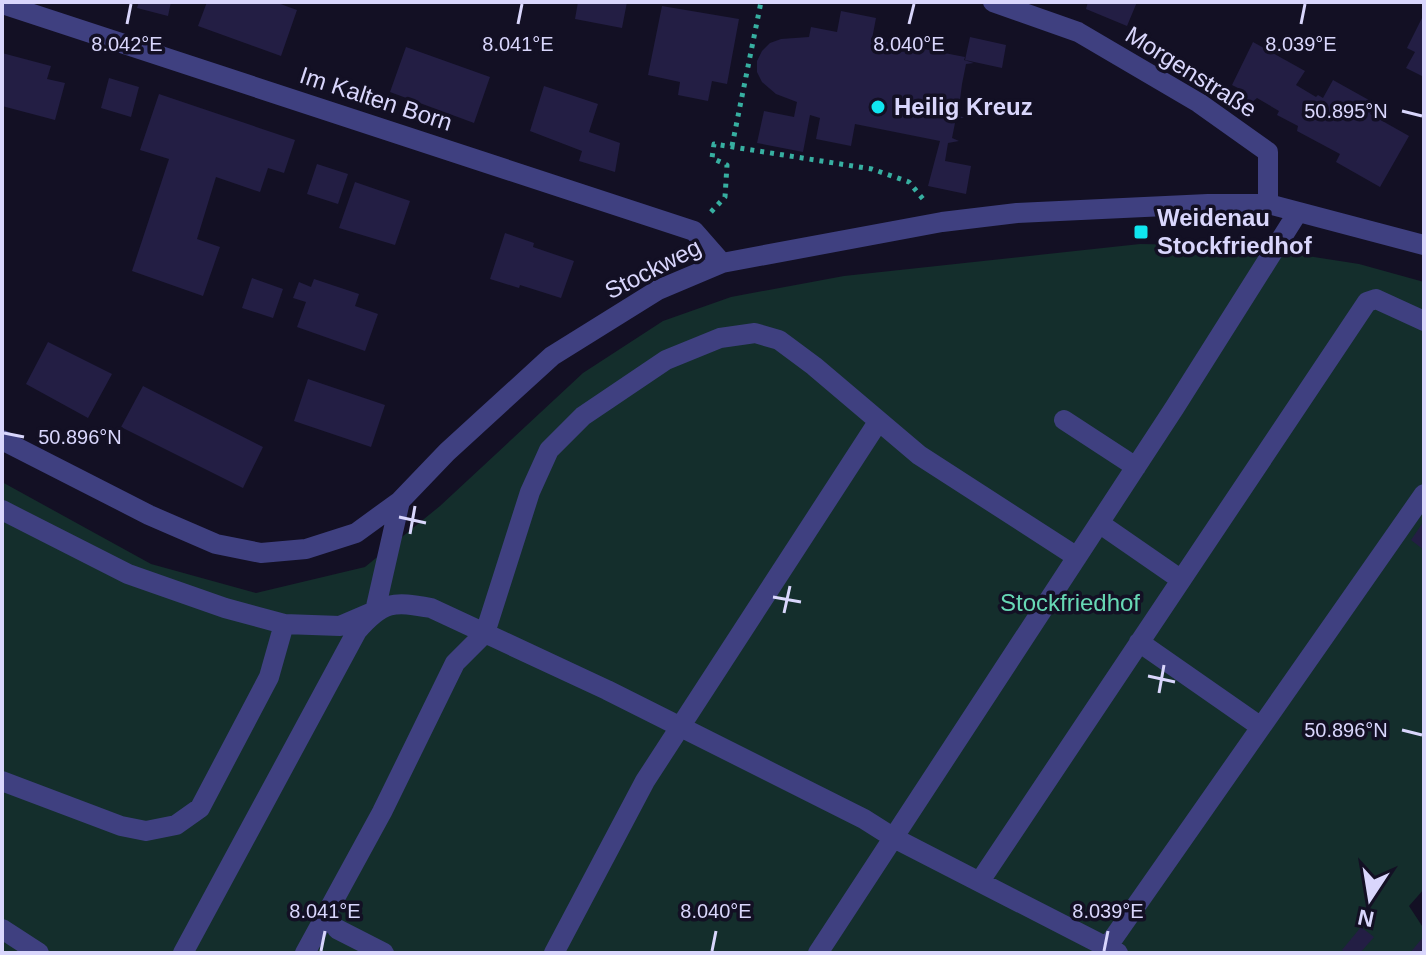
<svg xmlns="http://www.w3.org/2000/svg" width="1426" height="955" font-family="Arial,sans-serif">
<rect width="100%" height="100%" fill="#131024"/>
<path fill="#142e2c" d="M1140,244l103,2 116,18 65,18v607l-15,17 15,23v24h-1422v-471l149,82 105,29 109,-26 75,-61 143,-133 80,-52 68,-24 113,-21z"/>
<path fill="#231e44" d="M139,2h32l-3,14 -31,-8z
M207,2h68l22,8 -16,46 -83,-30z
M578,2h49l-5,26 -47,-9z
M1088,2h49l-10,24 -41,-17z
M662,6l77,13 -12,65 -15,-3 -4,20 -30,-6 2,-13 -32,-7z
M841,11l35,7 -4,21 93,18 -1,3 10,3 -8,1 -4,20 -4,31 6,3h-8l-4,20 7,3 -11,2 -3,18 26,5 -5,28 -38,-8 12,-45 -85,-17 -4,22 -35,-7 4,-21 -10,-3 -7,37 -46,-9 7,-32 30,6 3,-15 -21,-8 -14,-12 -5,-10v-11l5,-10 8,-8 11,-4 28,-2 2,-10 26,5z
M1424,14v63l-18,-9 9,-16 -8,-4z
M970,37l36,8 -4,23 -37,-8z
M1253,42l52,29 -9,14 20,12 2,-2 5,3 10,-18 43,24 -6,10 39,22 -29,51 -44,-25 4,-8 -43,-23 1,-5 -21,-11 2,-4 -22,-13 -6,5 -9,-5v-8l-10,-5z
M406,47l84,30 -16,46 -84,-31z
M2,53l49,13 -4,13 18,4 -10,37 -53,-14z
M109,78l30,9 -8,30 -30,-9z
M544,86l54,18 -9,28 31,11 -5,29 -36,-11 3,-10 -52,-20z
M159,94l136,46 -11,33 -16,-5 -8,24 -44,-15 -19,62 23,8 -17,49 -71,-25 37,-112 -29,-9z
M317,164l31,10 -10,30 -31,-10z
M355,182l55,19 -15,44 -56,-17z
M505,233l29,10 -1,4 41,14 -13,37 -41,-13 -1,3 -29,-9z
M252,278l31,11 -10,29 -31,-10z
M314,279l45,15 -4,12 23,8 -13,37 -68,-24 9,-25 -13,-4 6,-16 12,5z
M48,342l64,32 -24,44 -62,-34z
M308,379l77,26 -14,42 -77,-26z
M143,386l120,61 -20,41 -122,-61z
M1424,521v29l-13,-10z
M1361,927l13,10 -14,16h-14l-4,-3z
M1424,936v17h-14z"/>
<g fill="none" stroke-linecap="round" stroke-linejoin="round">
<path stroke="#37afa1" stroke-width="5" stroke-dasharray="4 6" stroke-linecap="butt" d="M732,146l29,-144
M711,212l14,-15 2,-32 -15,-7 2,-14 158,25 37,13 14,17"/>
<path stroke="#3f4080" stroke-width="20" d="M993,2l85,30 121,71 69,49v52
M2,4l692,227 28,32
M1064,420l72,47
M2,440l147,75 67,29 45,9 45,-4 50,-16 44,-32 47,-49 105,-96 106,-66 64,-27 220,-41 75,-9 191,-9h60l156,41
M2,510l126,64 97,34 59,16 56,2 35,-15 25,-110
M1099,523l81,56
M1139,642l122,85
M2,781l119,45 25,5 30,-6 24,-17 69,-131 15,-53
M980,881l387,-579 9,-3 48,22
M2,929l37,24
M337,929l47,24
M183,953l174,-322c26,-30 36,-30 74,-23l176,82 257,129 30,19 224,115
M305,953l77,-141 73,-149 30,-30 45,-141 19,-42 34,-34 83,-56 54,-22 35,-5 24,7 35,26 105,89 158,102
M554,953l91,-172 233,-359
M818,953l357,-546 123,-195
M1103,953l321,-459"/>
</g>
<path fill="none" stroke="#d9d6fc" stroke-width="3" d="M127,24l4,-20M518,24l4,-20M909,24l5,-20M1301,24l4,-20M1402,111l20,5M4,433l20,4M399,517l27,6M410,534l5,-28M773,597l28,5M784,613l6,-27M1148,676l27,6M1159,693l5,-28M1402,730l20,5M321,951l4,-20M712,951l4,-20M1104,951l4,-20"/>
<g fill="#10e5ef" stroke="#131024" stroke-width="3">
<circle cx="878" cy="107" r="8"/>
<rect x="1133" y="224" width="16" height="16" rx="4"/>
</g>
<g text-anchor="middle" stroke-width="7" stroke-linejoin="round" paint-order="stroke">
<g font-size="24" fill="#d9d6fc" stroke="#131024">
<text transform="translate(1191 72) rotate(32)" y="8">Morgenstraße</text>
<text transform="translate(376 99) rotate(18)" y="8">Im Kalten Born</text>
<text transform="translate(653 269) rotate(-27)" y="8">Stockweg</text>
</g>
<g font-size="24" font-weight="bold" fill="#d9d6fc" stroke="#131024" text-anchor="start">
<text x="894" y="115">Heilig Kreuz</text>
<text x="1157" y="226">Weidenau<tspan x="1157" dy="28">Stockfriedhof</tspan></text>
</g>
<g font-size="24" fill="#67d8b5" stroke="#131024">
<text x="1070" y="611">Stockfriedhof</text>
</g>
</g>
<g font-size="20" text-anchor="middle" fill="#d9d6fc" stroke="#131024" stroke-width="7" stroke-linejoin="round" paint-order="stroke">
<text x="127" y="51">8.042°E</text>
<text x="518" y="51">8.041°E</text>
<text x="909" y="51">8.040°E</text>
<text x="1301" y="51">8.039°E</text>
<text x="1346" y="118">50.895°N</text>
<text x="80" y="444">50.896°N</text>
<text x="1346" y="737">50.896°N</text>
<text x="325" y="918">8.041°E</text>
<text x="716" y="918">8.040°E</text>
<text x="1108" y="918">8.039°E</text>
</g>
<rect width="1426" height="955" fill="none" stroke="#d9d6fc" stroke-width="8"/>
<g transform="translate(1370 899) rotate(192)" stroke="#131024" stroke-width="6" paint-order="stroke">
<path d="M0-6L14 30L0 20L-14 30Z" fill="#d9d6fc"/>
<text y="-12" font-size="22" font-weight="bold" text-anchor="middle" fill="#d9d6fc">N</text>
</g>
</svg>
